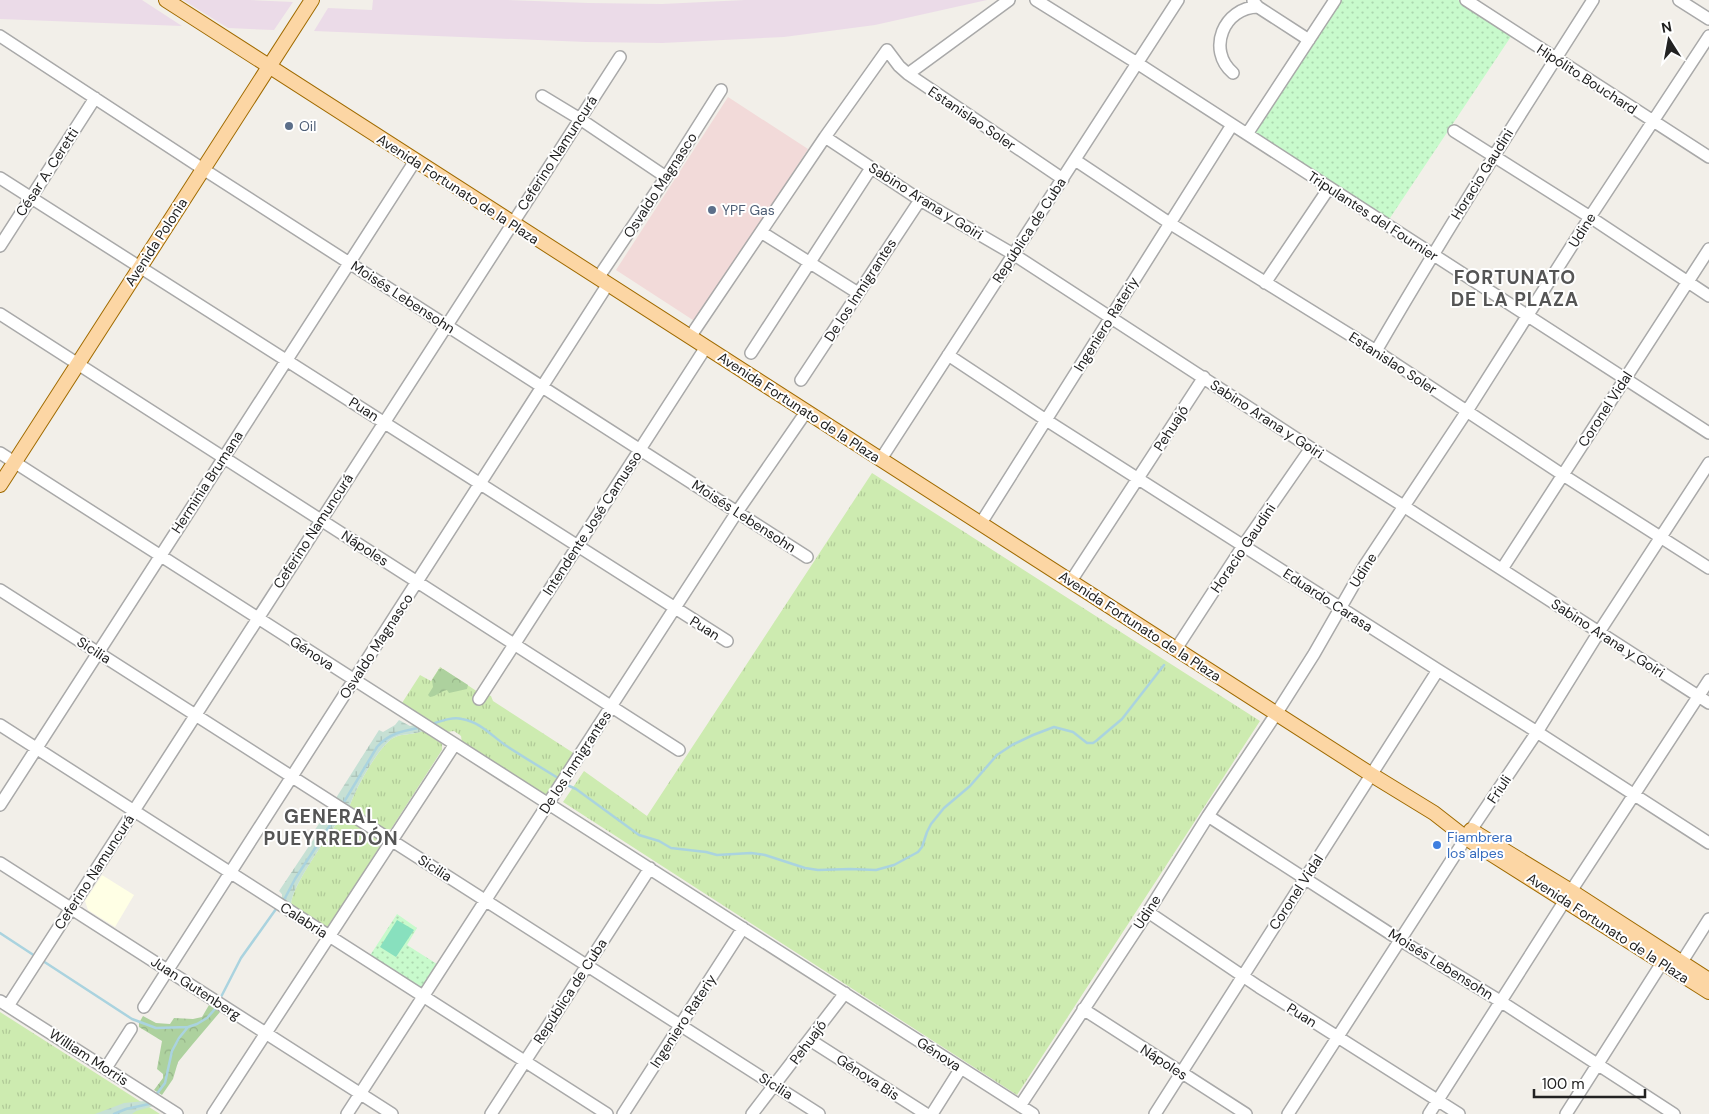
<svg xmlns="http://www.w3.org/2000/svg" width="1709" height="1114" font-family="'DM Sans',sans-serif">
<defs>
<pattern id="grass-tufts" width="24" height="20" patternUnits="userSpaceOnUse" patternTransform="scale(1.25)"><rect width="24" height="20" fill="#cdebb0"/><path d="M3 7l-1-3M5 7V3M7 7l1-3M15 17l-1-3M17 17v-4M19 17l1-3" fill="none" stroke="#b0c997"/></pattern>
<pattern id="forest-crowns" width="20" height="18" patternUnits="userSpaceOnUse" patternTransform="scale(1.25)"><rect width="20" height="18" fill="#add19e"/><path d="M2 6a3 3 0 1 1 6 0M12 15a3 3 0 1 1 6 0" fill="none" stroke="#95b388"/></pattern>
<pattern id="wetland-marsh" width="20" height="14" patternUnits="userSpaceOnUse" patternTransform="scale(1.25)"><rect width="20" height="14" fill="#c6e0d4"/><path d="M1 5h8M5 5V1M11 12h8M15 12V8" fill="none" stroke="#aac0b6"/></pattern>
<pattern id="park-dots" width="8" height="8" patternUnits="userSpaceOnUse" patternTransform="scale(1.25)"><rect width="8" height="8" fill="#c8facc"/><path d="M2 2h.1M6 6h.1" fill="none" stroke="#acd6af" stroke-width="1.8" stroke-linecap="round"/></pattern>
</defs>
<rect width="100%" height="100%" fill="#f2efe9"/>
<path fill="#f2dad9" d="M728,97l80,52 -112,173 -80,-52z"/>
<path fill="#ffffe5" d="M102,875l32,20 -19,32 -27,-17 -3,-9z"/>
<path fill="#ebdbe8" d="M0,0h142l40,26 -182,-7z
M183,0h67l43,2 -19,28 -46,-2z
M373,0h135l80,3 74,1 83,-4h242l-112,25 -91,12 -122,6 -76,-1 -272,-11 14,-23 44,2z"/>
<path fill="url(#grass-tufts)" d="M872,473l388,248 -243,374 -454,-293 21,-31 63,45z
M440,667l38,25 13,4 2,5 82,53 -27,40h-5l-81,-51 -1,-7 -7,-5 -7,1 -9,-4 1,-2 -37,-23 18,-28 11,6z
M423,731l19,13v6l-51,79 -7,1 -35,-22c5,-17 29,-61 44,-70 9,-5 20,-3 30,-7z
M344,813l39,28 -52,84 -4,2 -5,-1 -31,-21c0,-19 40,-73 53,-92z
M0,1012l160,102h-160z"/>
<path fill="url(#forest-crowns)" d="M439,669h4l25,16 -1,4 -18,4 -2,-3c-6,1 -10,6 -17,7l-2,-2 5,-8 -1,-7z
M209,1005l11,7 -28,33 -14,17 -5,17 -11,16 -8,-5 9,-12v-4l-6,-5 5,-28 -23,-14v-4l4,-7 13,7 14,1 4,-6 19,1 9,-2z"/>
<path fill="url(#wetland-marsh)" d="M399,720l11,6 4,-1 9,6c-10,4 -21,2 -30,7 -15,9 -39,53 -44,70l-13,-10 43,-68 4,2 12,-7z
M329,809h4l9,6c-12,19 -51,71 -51,90l-9,-6v-5l-3,-3 38,-57 -3,-3z
M145,1101l9,5 -18,5 -4,3h-37l29,-11z"/>
<path fill="url(#park-dots)" d="M1339,0h119l54,35 -124,186 -134,-89z
M397,914l20,14 -10,17 33,21 -19,24 -52,-33z"/>
<path fill="#88e0be" d="M397,920l17,10 -18,27 -16,-10z"/>
<g fill="none" stroke-linecap="round" stroke-linejoin="round">
<path stroke="#aad3df" stroke-width="2.5" d="M435,723c9,-3 18,-6 27,-4 18,3 29,16 43,26 17,11 35,22 53,33
M567,785l9,4 63,46 20,6 12,7 35,4 11,3 34,-2 14,2 40,13 13,2 32,-1 26,1 18,-5 24,-13 4,-5 5,-15 4,-8 13,-16 26,-22 27,-31 15,-10 21,-10 21,-8 19,5 14,11h6l3,-2 26,-22 42,-54
M344,802l33,-55c11,-13 25,-16 41,-19
M284,900l11,-21 43,-66
M0,933l35,23
M43,961l89,58 24,9 32,-1
M221,997l20,-39 35,-49
M156,1095l9,-12 7,-32 7,-13 9,-11 9,-3 10,-6 8,-9
M114,1114l12,-5 23,-5"/>
<defs>
<path id="minor" d="M1036,0l101,63 572,370
M1466,0l243,157
M1679,0l30,19
M1253,1l5,6 51,33
M0,36l203,133 604,388
M1233,73c-27,-23 -9,-66 25,-66
M908,74l101,-74
M542,96l38,23 86,58
M1454,131l136,86 119,79
M1247,134l88,-134
M825,137l95,63 93,54 298,194 94,59 304,196
M1075,160l96,64 205,127 187,124 146,93
M0,178l727,463
M761,232l97,61
M0,246l95,-148
M598,278l68,-101 55,-87
M1265,283l64,-95
M0,314l679,436
M690,337l135,-200 62,-87 12,16 9,8 155,105
M1376,351c69,-119 143,-235 217,-351
M751,353l120,-185
M948,355l98,65 392,250 99,62 172,111
M801,380l119,-180
M0,453l1033,661
M881,459l297,-459
M981,523l251,-398
M1502,569l207,-320
M1071,581l133,-204
M0,590l819,524
M1176,649l67,-103 68,-98
M479,699l227,-352
M0,725l607,389
M0,805l415,-644
M1208,816l192,124 100,61 174,113
M0,863l392,251
M1148,912l111,75 200,127
M1678,968l31,-49
M0,1001l177,113
M8,1006l612,-949
M144,1007l464,-723
M1083,1009l163,105
M810,1040l116,74
M106,1068l25,-39
M1020,1106l128,-194 60,-96 68,-102 38,-60 51,-89 102,-154 123,-194 119,-181
M213,1114l242,-370
M347,1114l390,-602 69,-100
M491,1114l159,-246
M623,1114l120,-186
M752,1114l93,-121
M932,1114l29,-46
M1155,1114l283,-444
M1288,1114l183,-284 66,-98 62,-100 110,-169
M1429,1114l142,-223 138,-211
M1566,1114l101,-159"/>
<path id="major" d="M166,0l1206,775 62,38 32,25 243,154
M0,485l312,-485
M1471,830l100,61 138,89"/>
</defs>
<use href="#minor" stroke="#a9a9a9" stroke-width="14"/>
<use href="#major" stroke="#a06b00" stroke-width="16"/>
<use href="#minor" stroke="#fff" stroke-width="11"/>
<use href="#major" stroke="#fcd6a4" stroke-width="14"/>
</g>
<g fill="#5c6f8a" stroke="#fff" stroke-width="2">
<circle cx="289" cy="126" r="5"/>
<circle cx="712" cy="210" r="5"/>
</g>
<circle fill="#3f7fe0" stroke="#fff" stroke-width="2" cx="1437" cy="845" r="5"/>
<g text-anchor="middle" stroke-width="4" stroke-linejoin="round" paint-order="stroke">
<g font-size="14" fill="#222" stroke="#fff">
<text transform="translate(1587 79) rotate(33)" y="5">Hipólito Bouchard</text>
<text transform="translate(972 118) rotate(34)" y="5">Estanislao Soler</text>
<text transform="translate(557 153) rotate(-57)" y="5">Ceferino Namuncurá</text>
<text transform="translate(47 172) rotate(-57)" y="5">César A. Ceretti</text>
<text transform="translate(1482 174) rotate(-58)" y="5">Horacio Gaudini</text>
<text transform="translate(660 185) rotate(-57)" y="5">Osvaldo Magnasco</text>
<text transform="translate(458 189) rotate(33)" y="5">Avenida Fortunato de la Plaza</text>
<text transform="translate(926 201) rotate(32)" y="5">Sabino Arana y Goiri</text>
<text transform="translate(1373 216) rotate(33)" y="5">Tripulantes del Fournier</text>
<text transform="translate(1029 230) rotate(-57)" y="5">República de Cuba</text>
<text transform="translate(1582 230) rotate(-58)" y="5">Udine</text>
<text transform="translate(156 242) rotate(-57)" y="5">Avenida Polonia</text>
<text transform="translate(860 290) rotate(-57)" y="5">De los Inmigrantes</text>
<text transform="translate(403 297) rotate(33)" y="5">Moisés Lebensohn</text>
<text transform="translate(1106 324) rotate(-58)" y="5">Ingeniero Rateriy</text>
<text transform="translate(1393 363) rotate(33)" y="5">Estanislao Soler</text>
<text transform="translate(799 407) rotate(33)" y="5">Avenida Fortunato de la Plaza</text>
<text transform="translate(364 409) rotate(32)" y="5">Puan</text>
<text transform="translate(1605 409) rotate(-57)" y="5">Coronel Vidal</text>
<text transform="translate(1267 419) rotate(33)" y="5">Sabino Arana y Goiri</text>
<text transform="translate(1171 428) rotate(-57)" y="5">Pehuajó</text>
<text transform="translate(207 482) rotate(-57)" y="5">Herminia Brumana</text>
<text transform="translate(744 516) rotate(33)" y="5">Moisés Lebensohn</text>
<text transform="translate(592 523) rotate(-57)" y="5">Intendente José Camusso</text>
<text transform="translate(313 531) rotate(-57)" y="5">Ceferino Namuncurá</text>
<text transform="translate(365 548) rotate(33)" y="5">Nápoles</text>
<text transform="translate(1243 548) rotate(-56)" y="5">Horacio Gaudini</text>
<text transform="translate(1363 570) rotate(-58)" y="5">Udine</text>
<text transform="translate(1328 600) rotate(33)" y="5">Eduardo Carasa</text>
<text transform="translate(1140 626) rotate(33)" y="5">Avenida Fortunato de la Plaza</text>
<text transform="translate(705 628) rotate(32)" y="5">Puan</text>
<text transform="translate(1608 638) rotate(33)" y="5">Sabino Arana y Goiri</text>
<text transform="translate(376 646) rotate(-57)" y="5">Osvaldo Magnasco</text>
<text transform="translate(94 650) rotate(33)" y="5">Sicilia</text>
<text transform="translate(312 653) rotate(33)" y="5">Génova</text>
<text transform="translate(575 762) rotate(-57)" y="5">De los Inmigrantes</text>
<text transform="translate(1499 789) rotate(-56)" y="5">Friuli</text>
<text transform="translate(435 868) rotate(33)" y="5">Sicilia</text>
<text transform="translate(94 872) rotate(-57)" y="5">Ceferino Namuncurá</text>
<text transform="translate(1296 892) rotate(-57)" y="5">Coronel Vidal</text>
<text transform="translate(1147 912) rotate(-57)" y="5">Udine</text>
<text transform="translate(304 920) rotate(33)" y="5">Calabria</text>
<text transform="translate(1608 928) rotate(33)" y="5">Avenida Fortunato de la Plaza</text>
<text transform="translate(1441 964) rotate(32)" y="5">Moisés Lebensohn</text>
<text transform="translate(196 988) rotate(33)" y="5">Juan Gutenberg</text>
<text transform="translate(570 991) rotate(-57)" y="5">República de Cuba</text>
<text transform="translate(1302 1015) rotate(32)" y="5">Puan</text>
<text transform="translate(683 1021) rotate(-57)" y="5">Ingeniero Rateriy</text>
<text transform="translate(808 1042) rotate(-53)" y="5">Pehuajó</text>
<text transform="translate(939 1054) rotate(33)" y="5">Génova</text>
<text transform="translate(89 1057) rotate(33)" y="5">William Morris</text>
<text transform="translate(1164 1062) rotate(33)" y="5">Nápoles</text>
<text transform="translate(868 1077) rotate(33)" y="5">Génova Bis</text>
<text transform="translate(776 1086) rotate(33)" y="5">Sicilia</text>
</g>
<g font-size="14" fill="#4e5e75" stroke="#fff" text-anchor="start">
<text x="299" y="131">Oil</text>
<text x="722" y="215">YPF Gas</text>
</g>
<g font-size="14" fill="#366cbe" stroke="#fff" text-anchor="start">
<text x="1447" y="842">Fiambrera<tspan x="1447" dy="16">los alpes</tspan></text>
</g>
<g font-size="19" font-weight="bold" letter-spacing="1" fill="#555" stroke="#fff">
<text x="1515" y="284">FORTUNATO<tspan x="1515" dy="22">DE LA PLAZA</tspan></text>
<text x="331" y="823">GENERAL<tspan x="331" dy="22">PUEYRREDÓN</tspan></text>
</g>
</g>
<g transform="translate(1669 40) rotate(349)" stroke="#ffffff" stroke-width="4" paint-order="stroke">
<path d="M0-4L9 19L0 12L-9 19Z" fill="#222222"/>
<text y="-8" font-size="14" font-weight="bold" text-anchor="middle" fill="#222222">N</text>
</g>
<path d="M1534 1089v8h111v-8" fill="none" stroke="#222222" stroke-width="2.5"/>
<text x="1542" y="1089" font-size="15" fill="#222222" stroke="#ffffff" stroke-width="4" paint-order="stroke">100 m</text>
</svg>
